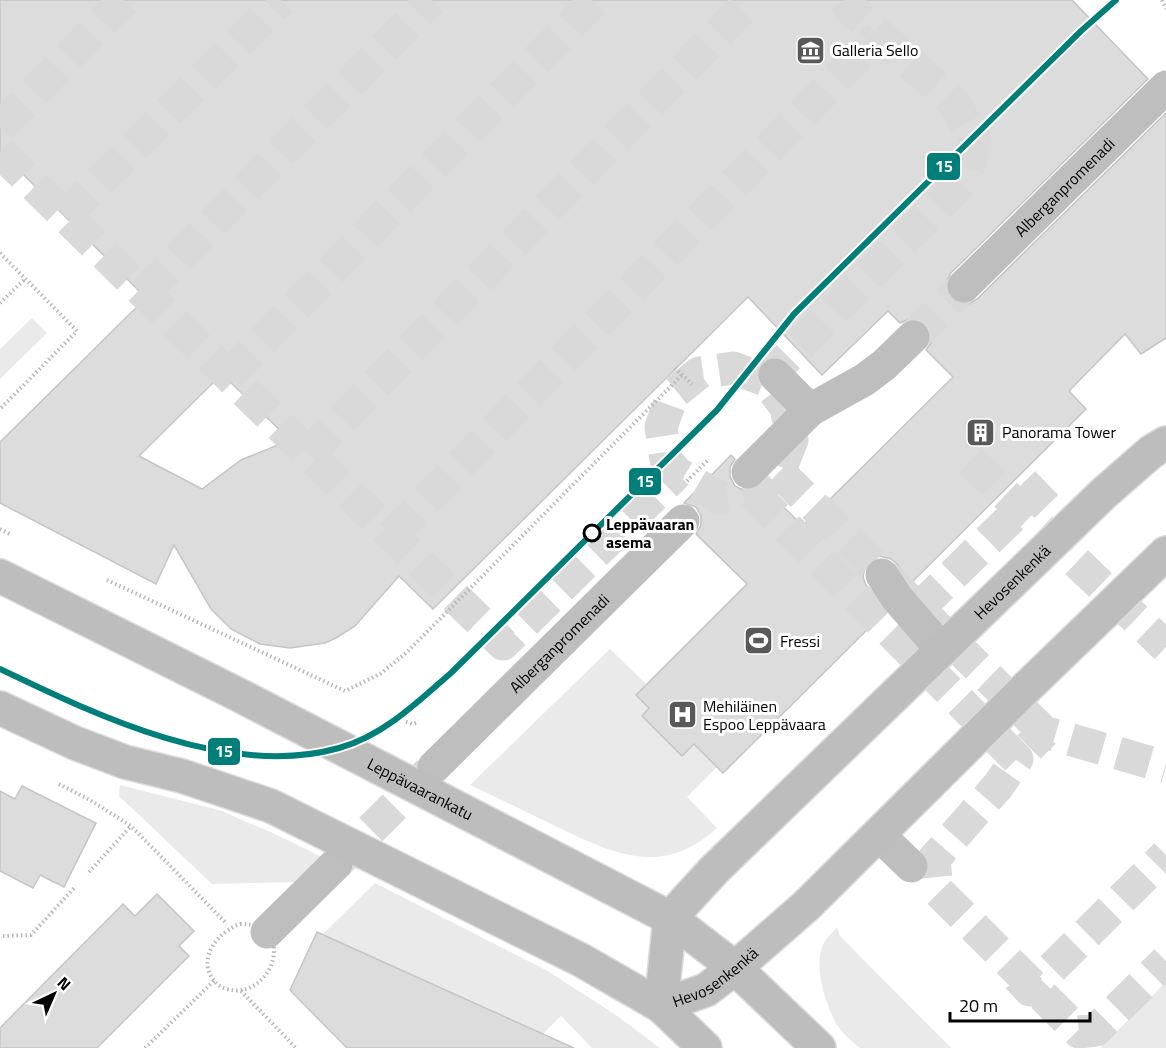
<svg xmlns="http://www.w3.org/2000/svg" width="1166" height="1048" font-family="'Titillium Web',sans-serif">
<rect width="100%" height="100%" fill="#fff"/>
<path fill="#eaeaea" d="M32,318l15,15 -47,46v-30z
M610,649l36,35 -10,11 13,13 -7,8 40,40 12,-12 23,23 -30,30 30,31c-55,51 -105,25 -164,-3 -27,-13 -55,-27 -83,-40z
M120,785l99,25 54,23 49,24 -24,25 -86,2 -93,-88z
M375,883l171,87 70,45 44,33h-68l-31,-32 -18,18 -220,-100z
M837,927l3,9 111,112h-91c-7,-6 -16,-13 -21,-20 -13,-20 -28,-65 -14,-87 3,-5 9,-10 12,-14z
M1166,982v66h-67h1z"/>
<path fill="#dcdcdc" stroke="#c5c5c5" stroke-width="1.5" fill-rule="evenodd" d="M0,0h1072l76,79 -197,194 -5,9v9l5,9 9,4h9l8,-5 189,-186v225l-25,16 -16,-20 -56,57 17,18 -176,175 -12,-19 -7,-6 -11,-3 -9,4 -6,7 -2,10 3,8 19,27 -162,161 -29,-29 -12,12 -40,-40 7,-8 -13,-13 111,-111 -51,-50 5,-9v-9l-5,-9 -12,-4 47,-48 4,4 -5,8v9l5,10 8,4h9l9,-5 42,41 150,-149 -27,-27 5,-7v-10l-4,-9 -8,-5h-10l-9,4 -12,-12 -66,64 -74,-78 -315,312 -34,-33 -44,50 -19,12 -11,5 -35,5 -30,-4 -29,-15 -20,-20 -37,-64 -18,39 -156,-81v-61l146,-144 -146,-147zM222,374l68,66 -49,20 -39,29 -63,-33z
M22,786l74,37 -32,64 -24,-12 -7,13 -33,-17v-80l15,8z
M157,894l37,37 -15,15 10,10 -92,92h-97v-20l123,-124 12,12z
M317,932l257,116h-227l-57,-58z"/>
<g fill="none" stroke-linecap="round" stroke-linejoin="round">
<path stroke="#d9d9d9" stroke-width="33" stroke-dasharray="33 16" stroke-linecap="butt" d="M0,127l124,-127
M0,152l503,492 174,-171
M65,216l216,-216
M144,293l287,-293
M913,337l51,-51
M733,368l32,12 21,27 6,33 -13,32 -26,21 -33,5 -43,-25 -11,-13 -5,-33 12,-33 26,-21z
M228,376l367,-376
M765,380l201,-202 9,-38 -21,-37 -103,-94 -6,-9
M308,454l443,-454
M970,461l196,186
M779,472l265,260
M753,493l264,266 -19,27 -64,73 3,31 142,142 17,-2 70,-69
M392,535l487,-500
M918,609l138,-135
M1029,747l15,-15 122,35
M336,864l98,-97
M1018,977l12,13 136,-135"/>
<defs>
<g id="major">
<path id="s3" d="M0,576l237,118 433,224 65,50"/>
<path d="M0,708l75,35 50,19 57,14 89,30 310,154 80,46"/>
<path id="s4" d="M661,1006l9,-88 44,-48 389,-376 48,-42 15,-9"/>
<path id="s5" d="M661,1006l45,-16 29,-22 71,-62 220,-218 140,-135"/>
</g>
<path id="highway" d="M735,968l84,80
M661,1006l44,42"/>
</defs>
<use href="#major" stroke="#dbdbdb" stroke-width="36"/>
<use href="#highway" stroke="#dbdbdb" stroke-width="36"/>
<path stroke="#b8b8b8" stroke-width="4" stroke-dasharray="1.5 3" stroke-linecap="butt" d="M1162,0l4,9
M0,253l77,78 -77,78
M0,303l25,-24
M675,368l17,16
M687,481l22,-22
M0,529l10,5
M107,580l238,111 35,-17 26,-21 276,-278
M406,722l6,2 7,-2
M59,784l31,16 41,26 96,98
M89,872l42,-46
M240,924c60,-1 31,78 -13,65 -7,-2 -11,-5 -15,-11 -14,-22 7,-46 28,-54z
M3,936l28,-1 44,-48
M241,991l55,57
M145,1048l69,-67"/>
<g stroke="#bebebe" stroke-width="33">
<path id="s1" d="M964,286l202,-199"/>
<path d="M775,375l35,35"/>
<path d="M748,472l62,-62 54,-30 20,-15 29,-28"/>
<path d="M882,575l15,23 45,52"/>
<path id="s2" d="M434,767l249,-246"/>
<path d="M879,835l32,31"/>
<path d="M267,932l69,-68"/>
</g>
<use href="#major" stroke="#bdbdbd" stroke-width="33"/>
<use href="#highway" stroke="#bdbdbd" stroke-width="33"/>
<defs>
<path id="rail-1" d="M0,669c98,47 229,110 339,79 44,-12 80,-47 113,-76l265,-262 77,-96 287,-283 35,-31"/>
</defs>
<use href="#rail-1" stroke="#fff" stroke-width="10"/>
<use href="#rail-1" stroke="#007e79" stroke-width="6"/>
</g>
<defs>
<symbol id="museum-square" viewBox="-11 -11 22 22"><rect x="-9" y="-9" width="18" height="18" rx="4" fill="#595959" stroke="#fff"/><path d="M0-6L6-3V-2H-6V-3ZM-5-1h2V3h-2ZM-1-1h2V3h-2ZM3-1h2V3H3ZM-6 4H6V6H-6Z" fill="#fff"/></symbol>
<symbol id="building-square" viewBox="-11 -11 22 22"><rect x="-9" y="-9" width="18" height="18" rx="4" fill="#595959" stroke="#fff"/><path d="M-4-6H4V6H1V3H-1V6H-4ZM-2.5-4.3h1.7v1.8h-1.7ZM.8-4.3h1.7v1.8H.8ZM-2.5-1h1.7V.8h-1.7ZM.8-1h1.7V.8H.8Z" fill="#fff"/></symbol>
<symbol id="stadium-square" viewBox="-11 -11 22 22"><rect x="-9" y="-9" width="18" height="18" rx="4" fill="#595959" stroke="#fff"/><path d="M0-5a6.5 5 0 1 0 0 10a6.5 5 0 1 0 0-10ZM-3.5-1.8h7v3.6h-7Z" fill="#fff"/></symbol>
<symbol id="hospital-square" viewBox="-11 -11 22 22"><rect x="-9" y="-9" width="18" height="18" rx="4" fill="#595959" stroke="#fff"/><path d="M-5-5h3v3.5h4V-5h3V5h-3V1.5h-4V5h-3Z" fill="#fff"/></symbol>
</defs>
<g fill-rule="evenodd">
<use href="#museum-square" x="794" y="34" width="33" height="33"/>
<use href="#building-square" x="964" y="416" width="33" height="33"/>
<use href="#stadium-square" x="742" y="624" width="33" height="33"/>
<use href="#hospital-square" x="666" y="698" width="33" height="33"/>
</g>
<circle fill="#fff" stroke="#000" stroke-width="3" cx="592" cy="533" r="8"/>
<g text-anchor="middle" stroke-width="6" stroke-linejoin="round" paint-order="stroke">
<g font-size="16" fill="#000" stroke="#fff" text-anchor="start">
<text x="832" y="56">Galleria Sello</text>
<text x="1002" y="438">Panorama Tower</text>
<text x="780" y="647">Fressi</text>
<text x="703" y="712">Mehiläinen<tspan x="703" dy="18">Espoo Leppävaara</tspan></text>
</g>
<g font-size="16" fill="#000" stroke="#fff">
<text dy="6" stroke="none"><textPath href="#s1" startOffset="141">Alberganpromenadi</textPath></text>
<text dy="6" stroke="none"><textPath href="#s4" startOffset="568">Hevosenkenkä</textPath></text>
<text dy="6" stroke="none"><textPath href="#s2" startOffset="176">Alberganpromenadi</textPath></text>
<text dy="6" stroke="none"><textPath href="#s3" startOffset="471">Leppävaarankatu</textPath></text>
<text dy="6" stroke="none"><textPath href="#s5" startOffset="62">Hevosenkenkä</textPath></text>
</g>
<g font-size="16" font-weight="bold" fill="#000" stroke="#fff" text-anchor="start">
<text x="606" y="530">Leppävaaran<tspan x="606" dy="18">asema</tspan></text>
</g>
</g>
<g stroke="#fff" stroke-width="2">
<rect x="926" y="152" width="35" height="29" rx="6" fill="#007e79"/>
<rect x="628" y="467" width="34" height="29" rx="6" fill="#007e79"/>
<rect x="207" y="737" width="34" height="29" rx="6" fill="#007e79"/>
</g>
<g font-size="16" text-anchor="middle" font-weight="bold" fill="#fff">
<text x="944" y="172">15</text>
<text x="645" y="487">15</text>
<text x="224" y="757">15</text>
</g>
<g transform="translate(54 994) rotate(44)" stroke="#ffffff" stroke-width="4.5" paint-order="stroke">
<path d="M0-4.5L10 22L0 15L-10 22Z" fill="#000000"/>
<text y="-9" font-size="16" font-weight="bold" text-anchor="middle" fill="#000000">N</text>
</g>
<path d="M950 1012v9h140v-9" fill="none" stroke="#000000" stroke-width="3"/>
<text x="959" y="1012" font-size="18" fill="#000000" stroke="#ffffff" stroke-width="4.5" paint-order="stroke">20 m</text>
</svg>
